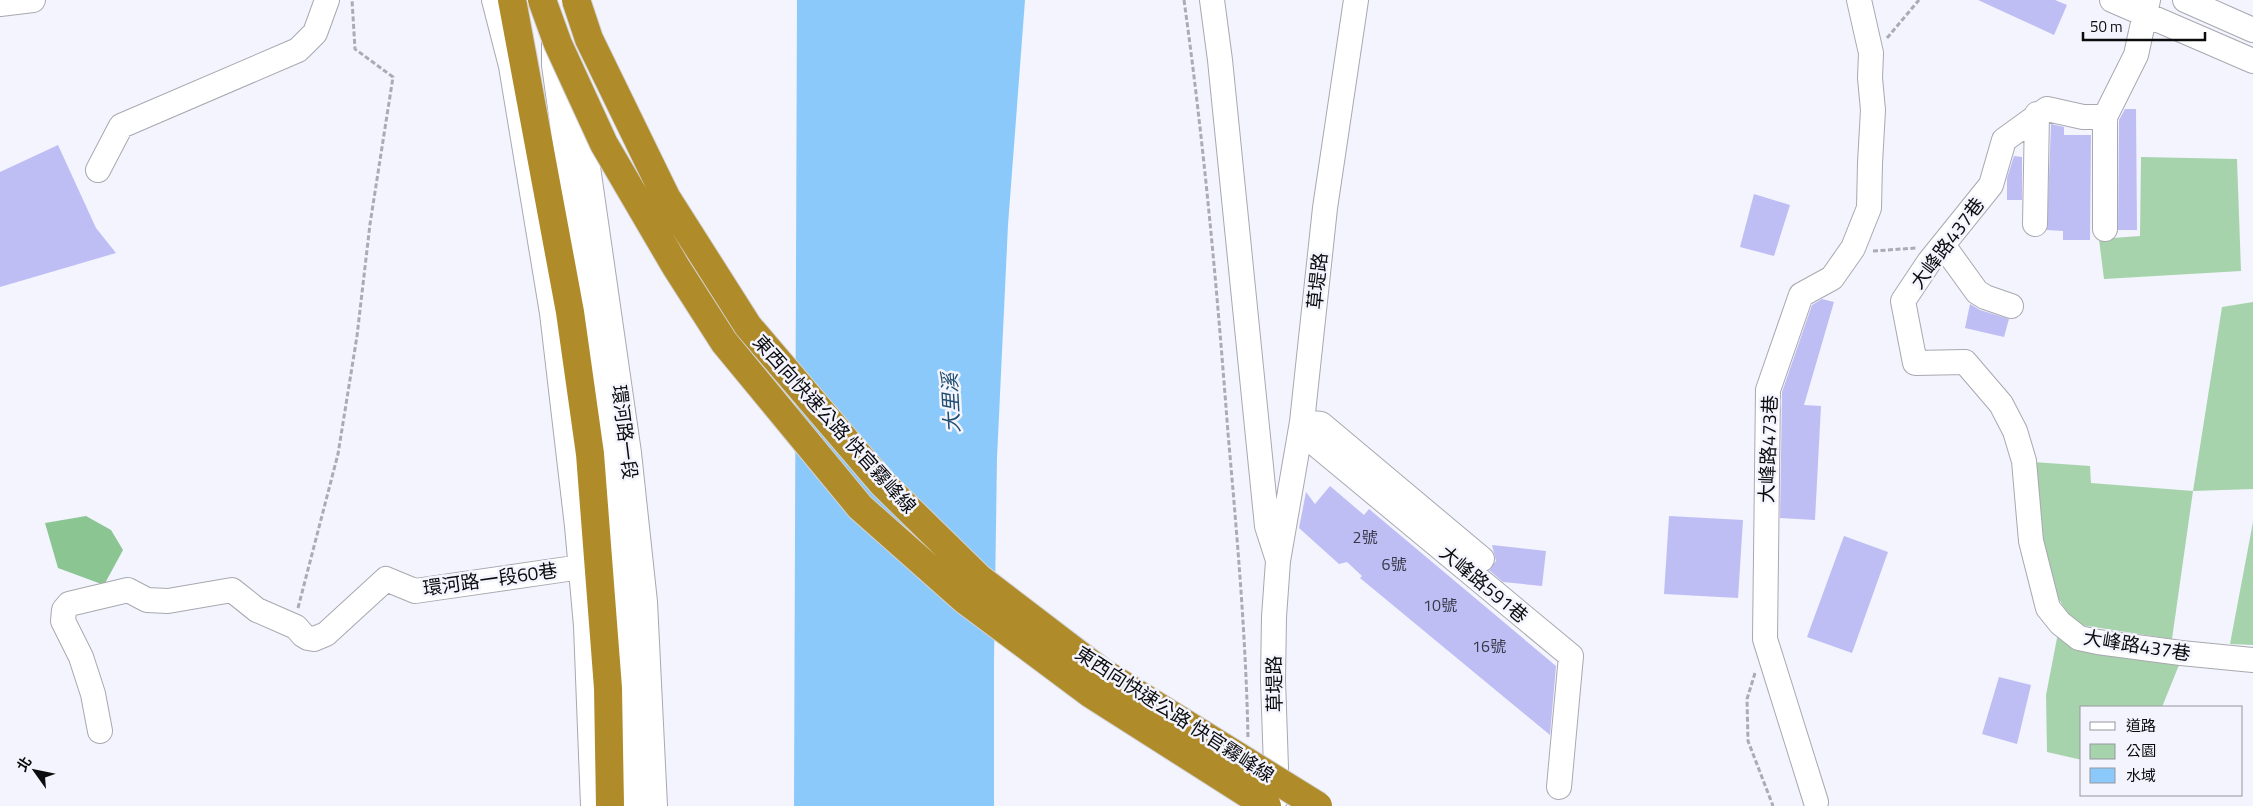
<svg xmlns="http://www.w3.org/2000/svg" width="2253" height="806" font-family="'Titillium Web','Noto Sans TC',sans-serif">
<rect width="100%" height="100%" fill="#f3f4fd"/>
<path fill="#a7d3ac" d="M2141,157l96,2 4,112 -137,8 -5,-40 41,-3z
M2253,302v187l-60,2 -21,148 -98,-15 -22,-36 -10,-48 -9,-78 57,4 1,17 102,8 29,-184z
M2253,522v123l-23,-1z
M2058,633l123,27 -19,47h-80v53l-35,-8 -1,-57z"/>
<path fill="#8bc592" d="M86,516l25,14 12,20 -19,35 -46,-17 -13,-45z"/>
<path fill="#8ac9fa" d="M797,0h228l-17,225 -11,233 -3,203v145h-200z"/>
<path fill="#bebef5" d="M1978,0h77l12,5 -13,30z
M2125,109h11l1,121h-19l1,-110z
M2051,124l13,3v8h27l-1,105h-27v-9l-16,-1z
M58,145l38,83 20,25 -116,34v-115z
M2014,156l8,1v43h-15v-22z
M1754,194l36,11 -16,51 -34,-9z
M1822,299l12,3 -30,103 17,1 -6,114 -35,-2 2,-126 30,-87z
M1970,304l10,6 29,9 -5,18 -39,-9z
M1330,486l34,29 5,-6 187,157 -6,69 -190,-157 2,-2 -15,-14 -8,2 -40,-36 7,-36 9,12z
M1669,516l74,4 -5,78 -74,-4z
M1844,536l44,16 -36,101 -45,-16z
M1492,545l54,6 -4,35 -39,-4 -14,-12 7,-9z
M1999,677l32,8 -14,59 -35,-10z"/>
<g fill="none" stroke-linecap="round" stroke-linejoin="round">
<defs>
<path id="minor" d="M494,0l17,66 41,247 25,213 9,100 7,180
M1212,0l8,60 47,466 10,31
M2112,0l141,61
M2148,0l-12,55 -31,62h-22l-36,-8 -43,31 -13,45 -62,77 -26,39 12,62 50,-1 36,42 14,27 9,30 7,80 17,67 12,15 19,15 19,4 83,11 72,7
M2185,0l68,30
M0,4l33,-4
M554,38v27l50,359 4,45 18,130 10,207
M570,103l11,32 7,32 41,286 16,149 10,204
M98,170l23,-44 177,-76 17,-17 12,-33
M2035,224l2,-110
M2105,229v-112
M1943,245l34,47 8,5 26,9
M1302,422l11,20 258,214 -12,131
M1302,422l19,2 161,135
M100,731l-7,-37 -12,-37 -18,-36 1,-11 5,-6 59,-14 19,10 21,1 64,-11 25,20 39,17 7,8 5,3 6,1 12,-5 60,-55 29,12 166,-24
M1277,797l-4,-117 1,-63 4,-56 24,-139 23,-214 31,-208
M1816,802l-51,-163 3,-249 33,-95 31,-17 21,-30 16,-40 1,-45 3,-53 -3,-32 1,-25 -12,-53"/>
<path id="highway" d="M512,0l58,312 20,142 18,234 2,118"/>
</defs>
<use href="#minor" stroke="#a8a8b0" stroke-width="26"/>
<use href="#highway" stroke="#d3d3d4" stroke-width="30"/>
<path stroke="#abacb3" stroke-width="3" stroke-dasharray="5 2.5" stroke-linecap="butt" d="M1184,0c20,144 33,288 44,433 9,102 18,204 20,306
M1887,38l32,-38
M1873,251l43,-3
M298,608l40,-154 19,-118 13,-112 23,-147 -38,-28 -3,-49
M1755,673l-8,26 1,42 25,65"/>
<use href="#minor" stroke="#fff" stroke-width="24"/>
<use href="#highway" stroke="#b08b29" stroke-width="28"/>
<defs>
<path id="highway-bridge" d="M542,0l16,44 46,100 72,123 48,75 136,165 105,93 126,94 176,112
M576,0l13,39 77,158 82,129 134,157 97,95 123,94 216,134"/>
</defs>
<use href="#highway-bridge" stroke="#d3d3d4" stroke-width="30" stroke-linecap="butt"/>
<use href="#highway-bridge" stroke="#b08b29" stroke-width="28"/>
</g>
<g text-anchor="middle" stroke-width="5" stroke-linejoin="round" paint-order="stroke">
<g font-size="16" fill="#383848">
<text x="1365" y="543">2號</text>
<text x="1394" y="570">6號</text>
<text x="1440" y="611">10號</text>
<text x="1489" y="652">16號</text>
</g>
<g font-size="19" fill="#0c0c0e" stroke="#f3f4fd">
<text transform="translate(1947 243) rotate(-53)" y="7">大峰路437巷</text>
<text transform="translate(1317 281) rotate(-84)" y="7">草堤路</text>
<text transform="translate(835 424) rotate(48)" y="7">東西向快速公路 快官霧峰線</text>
<text transform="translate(625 432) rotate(83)" y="7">環河路一段</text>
<text transform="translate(1768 449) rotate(-88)" y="7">大峰路473巷</text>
<text transform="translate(490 579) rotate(-8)" y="7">環河路一段60巷</text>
<text transform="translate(1484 584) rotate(40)" y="7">大峰路591巷</text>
<text transform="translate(2137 645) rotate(9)" y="7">大峰路437巷</text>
<text transform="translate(1274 684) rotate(-91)" y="7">草堤路</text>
<text transform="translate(1175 714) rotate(33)" y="7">東西向快速公路 快官霧峰線</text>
</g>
<g font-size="20" font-style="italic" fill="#1f4d6e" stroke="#f3f4fd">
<text transform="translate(951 403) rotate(-93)" y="7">大里溪</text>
</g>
</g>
<rect x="2080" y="706" width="162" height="90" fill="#f3f4fd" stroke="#97979d"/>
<rect x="2090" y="722" width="25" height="8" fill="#ffffff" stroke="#97979d"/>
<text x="2126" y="731" font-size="15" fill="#0c0c0e">道路</text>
<rect x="2090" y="744" width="25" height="15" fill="#a7d3ac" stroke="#97979d"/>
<text x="2126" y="756" font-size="15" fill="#0c0c0e">公園</text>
<rect x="2090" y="768" width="25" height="15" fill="#8ac9fa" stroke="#97979d"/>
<text x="2126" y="781" font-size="15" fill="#0c0c0e">水域</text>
<g transform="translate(35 771) rotate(303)" stroke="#f3f4fd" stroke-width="4" paint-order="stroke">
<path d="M0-4L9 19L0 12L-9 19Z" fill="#0c0c0e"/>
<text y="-8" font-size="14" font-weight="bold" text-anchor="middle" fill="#0c0c0e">北</text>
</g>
<path d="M2083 32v8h122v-8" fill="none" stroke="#0c0c0e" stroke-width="2.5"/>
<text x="2090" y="32" font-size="15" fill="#0c0c0e" stroke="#f3f4fd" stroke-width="4" paint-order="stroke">50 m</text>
</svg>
